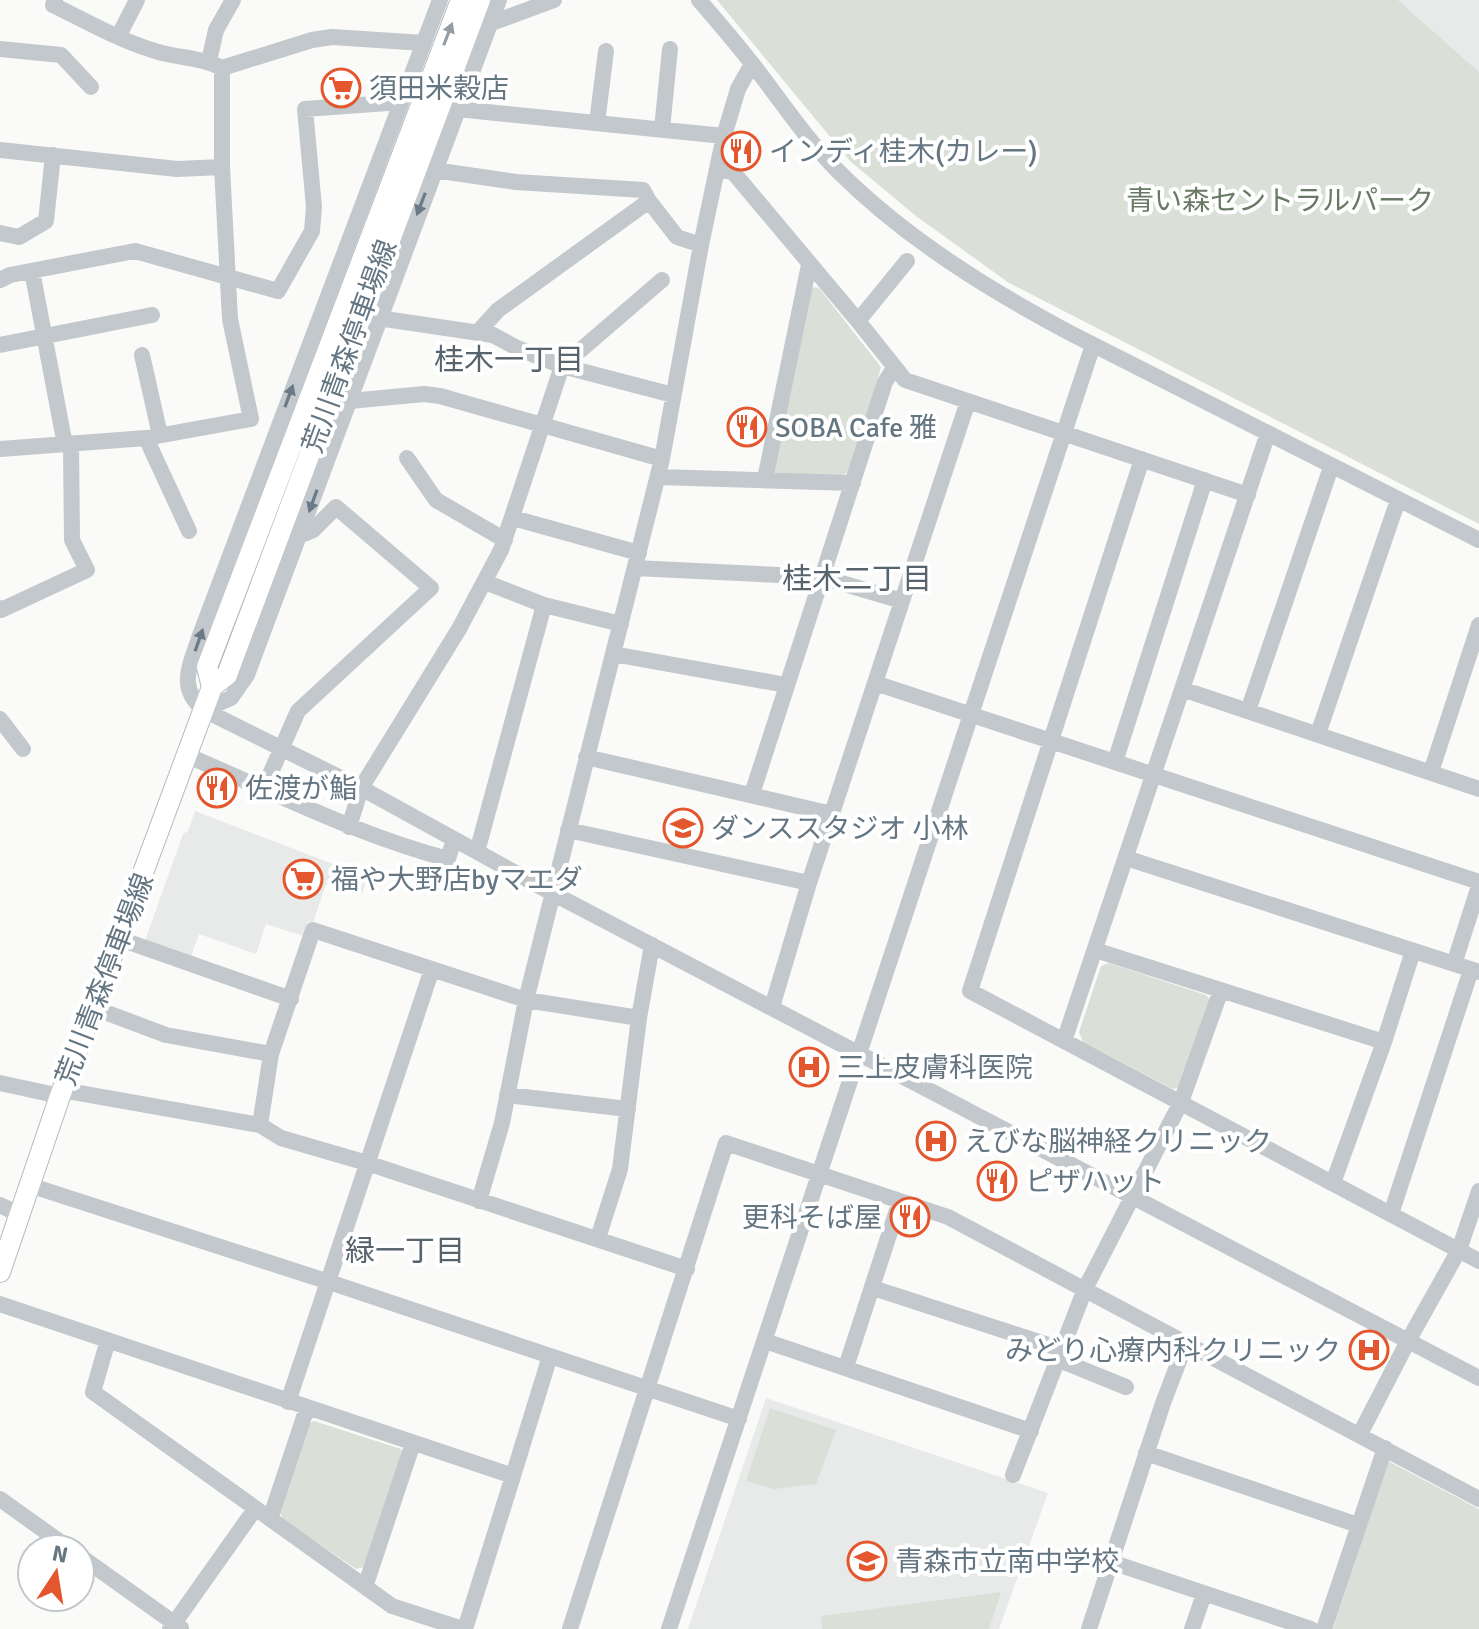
<svg xmlns="http://www.w3.org/2000/svg" width="1479" height="1629" font-family="Signika,'Noto Sans JP',sans-serif">
<rect width="100%" height="100%" fill="#fafaf8"/>
<path fill="#e8e9e9" d="M1398,0h81v72z
M195,811l172,66 -5,17 -36,-10 -13,39 -5,-1 -5,14 -37,-12 -10,30 -57,-20 -9,25 -43,-15 -1,-6 37,-104 5,-3z
M766,1398l282,95 -49,136h-311z"/>
<path fill="#dadfd7" d="M717,0h681l81,72v452l-470,-241 -93,-67 -65,-54z
M814,287l5,1 62,79 -31,105 -8,3 -67,-1 -3,-5 38,-179z
M1109,963l97,32 4,5 -28,86 -9,3 -90,-47 -4,-10 22,-66z
M770,1408l66,22 -20,54 -42,5 -28,-8z
M314,1421l87,28 2,5 -39,113 -8,2 -73,-50 -3,-6 30,-90z
M1388,1461l91,48v120h-146z
M1001,1592l-12,37h-167l-1,-13z"/>
<g fill="none" stroke-linecap="round" stroke-linejoin="round">
<defs>
<path id="major" d="M212,687l-5,-20 254,-667
M0,1272l60,-176 152,-409 15,-12 253,-675"/>
</defs>
<use href="#major" stroke="#b5babe" stroke-width="22"/>
<path stroke="#c3c8cc" stroke-width="16" d="M55,0l-2,5c35,17 71,38 109,48 21,5 41,5 60,15l90,-28 20,-3 92,6
M440,0l-240,635c-9,29 -24,52 4,75l157,78 191,105 927,485
M699,0c19,22 37,43 55,66 27,35 52,73 84,105 67,67 151,119 234,163l407,206
M489,24l65,-24
M118,37l19,-37
M0,49l61,6 30,32
M209,61l7,-31 17,-30
M457,109l267,27
M597,123l9,-72
M662,129l8,-80
M0,150l177,19 45,-2
M717,169l16,3 125,149 47,59 343,115
M434,170l82,12 127,8 6,11
M0,233l19,4 27,-16 7,-66
M32,271l33,174
M0,280l10,-5 125,-24 143,40 34,-60 2,-24 -9,-98 96,-7
M378,318l115,17 24,13 45,18 111,29
M858,321l49,-60
M478,332l20,-22 151,-109 28,36 24,8
M0,345l152,-30
M142,355l18,80
M350,401l74,-7 16,2 222,63
M146,438l43,93
M0,449l146,-11 105,-19 -21,-100 -8,-152v-99
M407,458l29,42 69,40
M1142,459l-172,532 509,270
M658,477l195,6
M765,479l44,-214
M513,518l126,35
M635,568l186,9 81,24
M485,582l59,23 77,19
M0,608l1,2 86,-40 -15,-30 -1,-96
M613,654l173,31
M875,683l604,199
M1182,689l297,100
M204,710l27,-12 16,-23 252,-675
M1248,711l83,-244
M0,719l23,30
M1318,734l80,-234
M188,756c86,36 169,79 260,103l6,-20
M586,757l246,57
M1115,762l90,-282
M1431,772l48,-147
M264,788l34,-77 133,-123 -95,-81 -23,23 -12,5
M752,794l133,-412 9,-14
M349,827l12,-39 98,-159 42,-79 61,-184 100,-86
M568,830l241,53 159,-482
M477,852l67,-247
M1126,858l353,114
M120,939l171,60
M1095,950l289,92
M1454,964l25,-78
M772,1007l37,-124
M94,1008l72,27 105,19
M1064,1041l204,-608
M0,1083l60,13
M62,1090l198,35 21,13 86,25 320,106
M507,1095l121,14
M260,1125l11,-71 42,-124 213,70 113,18
M1333,1183l51,-141 29,-91
M29,1185l300,97 410,137
M479,1201l23,-78 24,-123 136,-541 39,-214 23,-109 14,-47 14,-25
M0,1205l18,9
M1391,1214l80,-244
M598,1238l22,-69 19,-151 13,-73
M873,1288l188,61
M0,1304l513,172 -48,153
M108,1340l-15,52 299,214 71,23
M765,1341l266,90
M1057,1359l69,28
M846,1367l54,-166
M288,1402l144,-433
M1360,1434l48,-93 51,-91 20,-59
M1146,1453l212,72
M1013,1475l72,-186 96,-187 40,-112
M513,1476l37,-120
M0,1499l70,50
M270,1519l37,-111
M80,1556l101,72
M1111,1562l200,67
M365,1587l48,-144
M170,1629l85,-120
M570,1629l156,-486 222,74 531,282
M669,1629l424,-1284
M1089,1629l74,-226 23,-60
M1192,1629l12,-35
M1324,1629l61,-181"/>
<use href="#major" stroke="#fff" stroke-width="20"/>
</g>
<defs><path id="oneway-solid" d="M-6-.8H1V-3.2L6.5 0L1 3.2V.8H-6Z" transform="scale(2)"/></defs>
<use fill="#939fa8" href="#oneway-solid" transform="translate(448 34) rotate(-69)"/>
<g fill="#6a7a87">
<use href="#oneway-solid" transform="translate(421 204) rotate(111)"/>
<use href="#oneway-solid" transform="translate(289 396) rotate(-70)"/>
<use href="#oneway-solid" transform="translate(313 501) rotate(110)"/>
<use href="#oneway-solid" transform="translate(199 640) rotate(-71)"/>
</g>
<defs>
<symbol id="supermarket-ring" viewBox="-11 -11 22 22"><circle r="9.5" fill="#fff" stroke="#e4572e" stroke-width="1.5"/><path d="M-6-5.5h2.5l.6 2H6L4.5 2H-2.5L-4.4-4H-6ZM-1.5 3.2a1.3 1.3 0 1 0 .1 0ZM3 3.2a1.3 1.3 0 1 0 .1 0Z" fill="#e4572e"/></symbol>
<symbol id="restaurant-ring" viewBox="-11 -11 22 22"><circle r="9.5" fill="#fff" stroke="#e4572e" stroke-width="1.5"/><path d="M-5-6h1v4h1v-4h1v4h1v-4h1v5L-1.5 .5V6h-2V.5L-5-1ZM5-6V6H3V1.5H1.5Q1.5-4 5-6Z" fill="#e4572e"/></symbol>
<symbol id="school-ring" viewBox="-11 -11 22 22"><circle r="9.5" fill="#fff" stroke="#e4572e" stroke-width="1.5"/><path d="M0-5L7-2L0 1L-7-2ZM-4 1L0 2.5L4 1V4Q0 6-4 4Z" fill="#e4572e"/></symbol>
<symbol id="hospital-ring" viewBox="-11 -11 22 22"><circle r="9.5" fill="#fff" stroke="#e4572e" stroke-width="1.5"/><path d="M-5-5h3v3.5h4V-5h3V5h-3V1.5h-4V5h-3Z" fill="#e4572e"/></symbol>
</defs>
<g fill-rule="evenodd">
<use href="#supermarket-ring" x="319" y="66" width="44" height="44"/>
<use href="#restaurant-ring" x="719" y="129" width="44" height="44"/>
<use href="#restaurant-ring" x="725" y="405" width="44" height="44"/>
<use href="#restaurant-ring" x="195" y="766" width="44" height="44"/>
<use href="#school-ring" x="661" y="806" width="44" height="44"/>
<use href="#supermarket-ring" x="281" y="857" width="44" height="44"/>
<use href="#hospital-ring" x="787" y="1045" width="44" height="44"/>
<use href="#hospital-ring" x="914" y="1119" width="44" height="44"/>
<use href="#restaurant-ring" x="975" y="1159" width="44" height="44"/>
<use href="#restaurant-ring" x="888" y="1195" width="44" height="44"/>
<use href="#hospital-ring" x="1347" y="1328" width="44" height="44"/>
<use href="#school-ring" x="845" y="1539" width="44" height="44"/>
</g>
<g text-anchor="middle" stroke-width="8" stroke-linejoin="round" paint-order="stroke">
<g font-size="28" fill="#657683" stroke="#fff" text-anchor="start">
<text x="369" y="98">須田米穀店</text>
<text x="769" y="161">インディ桂木(カレー)</text>
<text x="775" y="437">SOBA Cafe 雅</text>
<text x="245" y="798">佐渡が鮨</text>
<text x="711" y="838">ダンススタジオ 小林</text>
<text x="331" y="889">福や大野店byマエダ</text>
<text x="837" y="1077">三上皮膚科医院</text>
<text x="964" y="1151">えびな脳神経クリニック</text>
<text x="1025" y="1191">ピザハット</text>
<text x="882" y="1227" text-anchor="end">更科そば屋</text>
<text x="1341" y="1360" text-anchor="end">みどり心療内科クリニック</text>
<text x="895" y="1571">青森市立南中学校</text>
</g>
<g font-size="28" fill="#687a64" stroke="#fff">
<text x="1280" y="210">青い森セントラルパーク</text>
</g>
<g font-size="28" fill="#657683" stroke="#fff">
<text transform="translate(349 346) rotate(-70)" y="10">荒川青森停車場線</text>
<text transform="translate(104 979) rotate(-69)" y="10">荒川青森停車場線</text>
</g>
<g font-size="30" fill="#57646e" stroke="#fff">
<text x="509" y="370">桂木一丁目</text>
<text x="857" y="589">桂木二丁目</text>
<text x="405" y="1261">緑一丁目</text>
</g>
</g>
<g transform="translate(56 1573) rotate(12)"><circle r="38" fill="#ffffff" stroke="#c1c8cd" stroke-width="2"/>
<path d="M0-6L14 30L0 20L-14 30Z" fill="#e4572e"/>
<text y="-12" font-size="22" font-weight="bold" text-anchor="middle" fill="#657683">N</text>
</g>
</svg>
